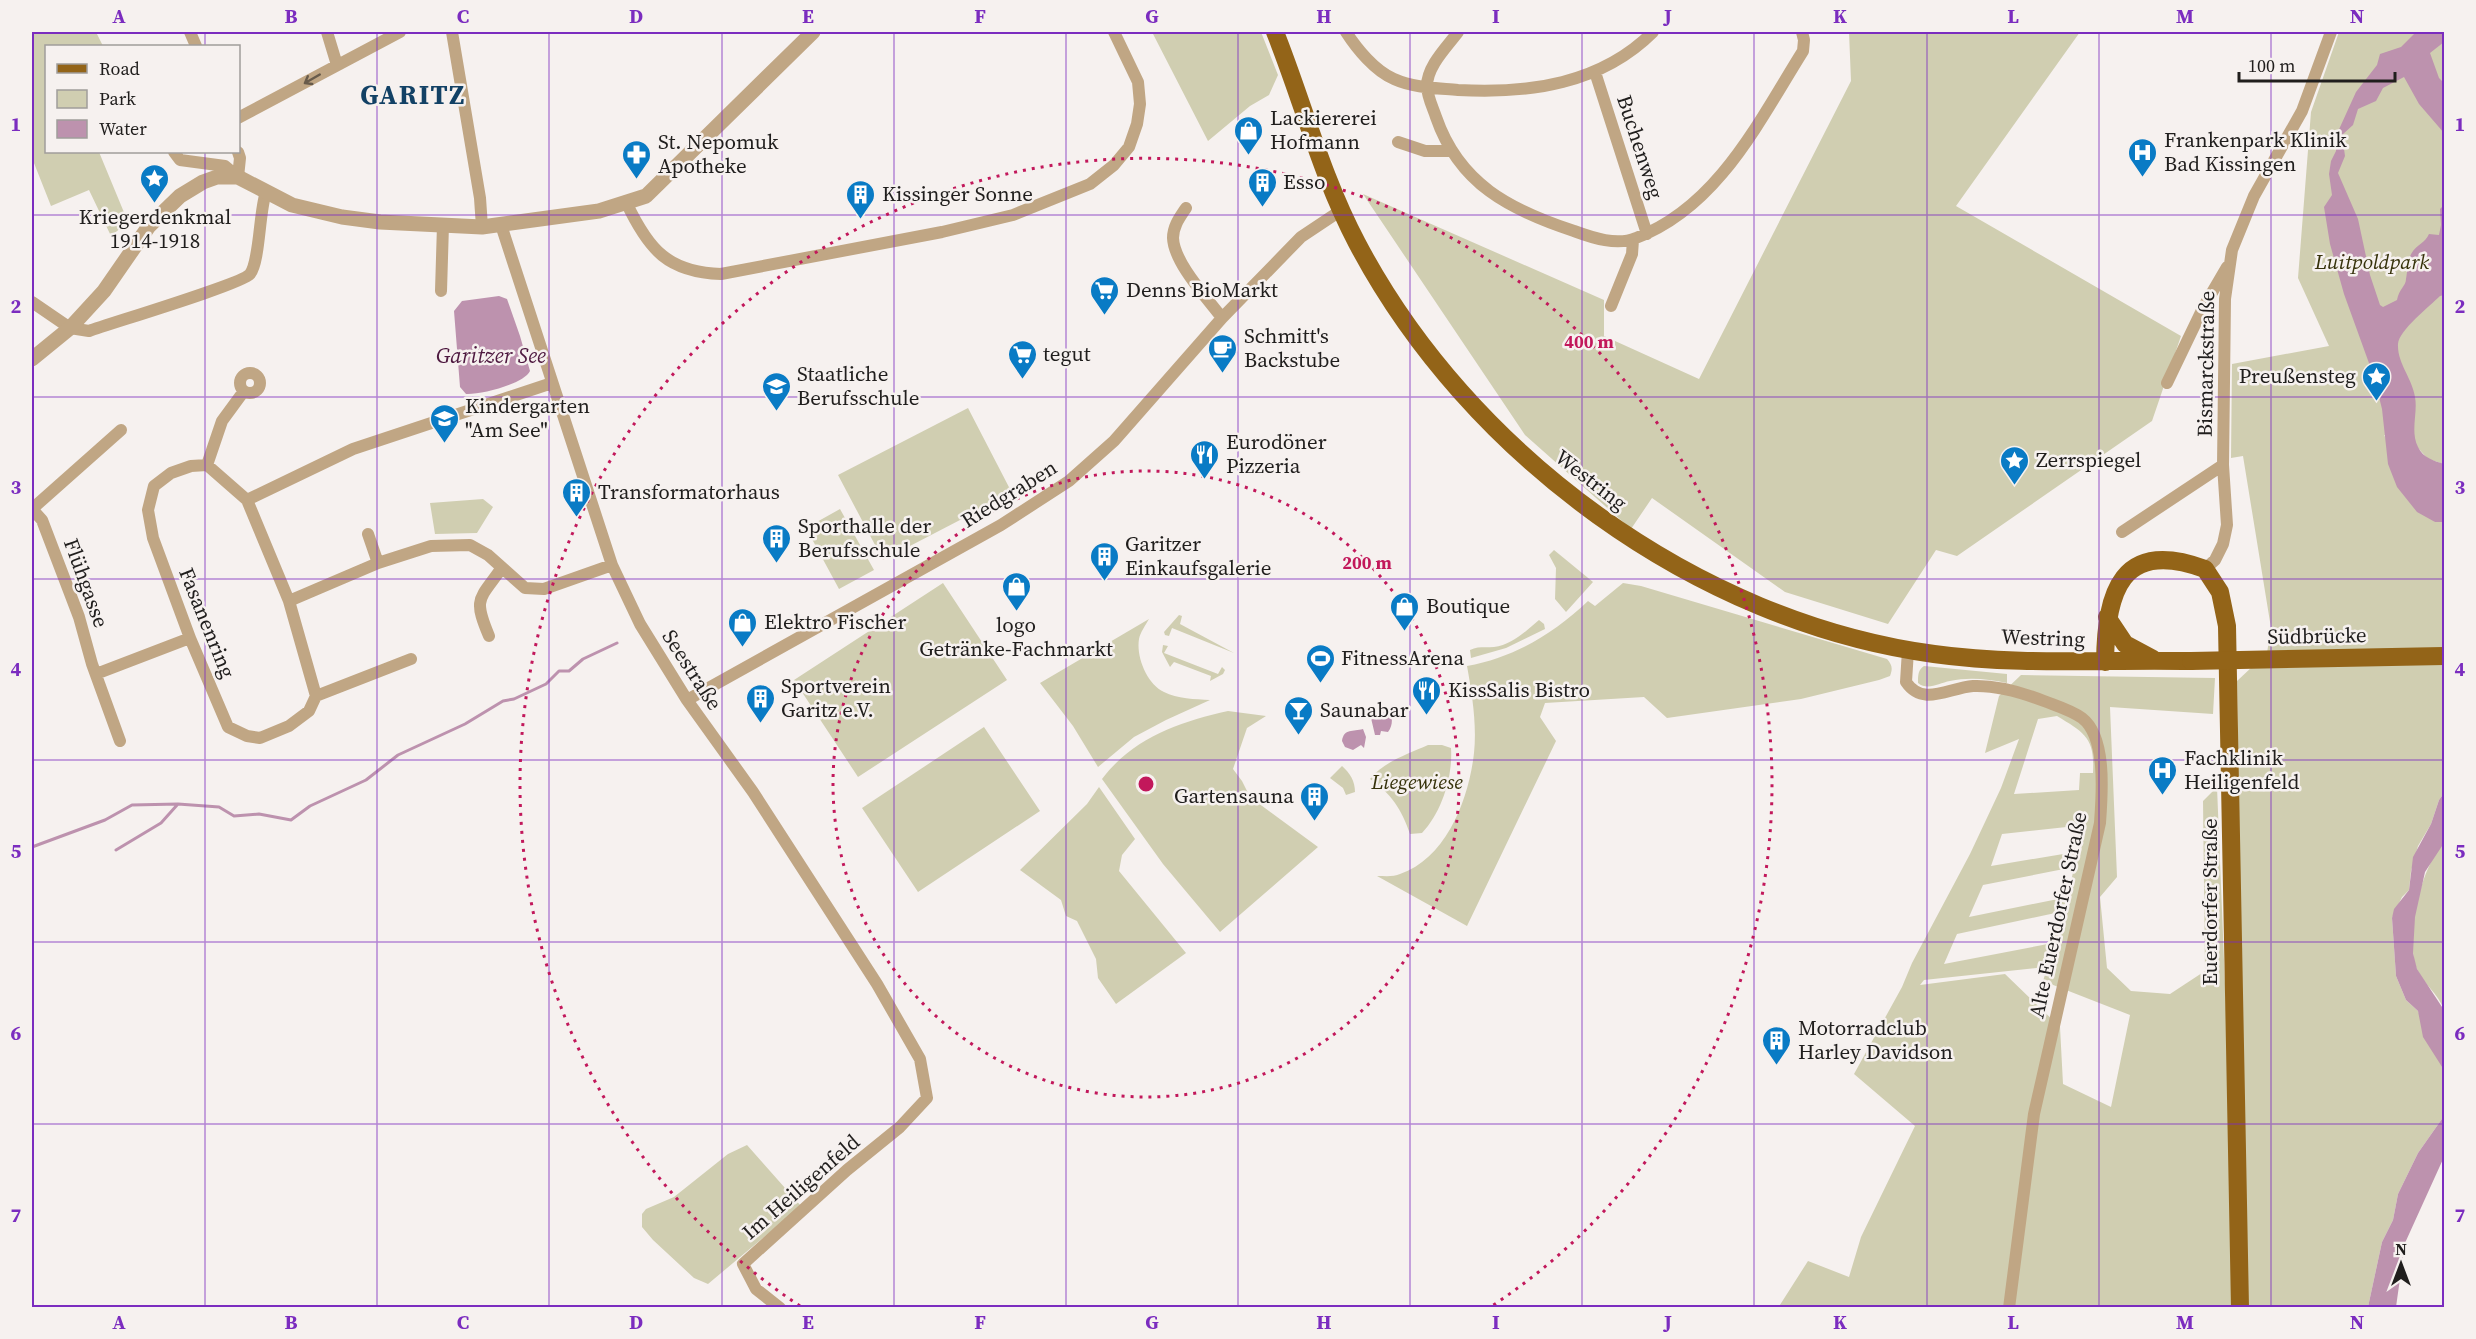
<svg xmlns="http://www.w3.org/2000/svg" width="2476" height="1339" font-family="'Source Serif 4',serif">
<rect width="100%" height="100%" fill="#f6f1ef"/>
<path fill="#d0ceb1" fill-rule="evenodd" d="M32,32h64l7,14h-57v106h53l29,70 -17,14 -22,-46 -38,16 -19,-48z
M1152,32h109l17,43 -9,20 -19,11 -42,35z
M1849,32h231l-124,174 225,130 -29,85 -195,135 -21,-6 -48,74 -103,-32 -133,-94 -21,31 -106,-94 -162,-241 241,106v36l95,43 152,-298z
M2339,32h105v432l-16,-5 -10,-11 -34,-13 51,87h9v271l-5,7 -8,24 -13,22 -7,25 -2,19 -7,7 -10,21 4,58 10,24 12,11 26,59v46l-26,37 -20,41 -5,26 -11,22 -14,65h-122l-9,-626 30,-28 4,-25 -28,-172 -12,2 1,-94 97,-18 -31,-68 13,-166z
M968,408l44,85 -129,67 -45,-85z
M483,499l10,8 -16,26 -42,1 -5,-31z
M840,509l34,61 -35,19 -33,-61z
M1554,550l39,32 -27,30 -11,-13 1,-31 -7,-13z
M943,583l64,97 -149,97 -64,-97z
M1623,583l18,3 246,73c5,6 6,9 3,17l-11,4 -78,19 -134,19 -23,-21 -99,6 -5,14 16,24 -89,185 -90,-50c8,0 17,1 23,-2 47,-16 69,-76 74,-121 3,-29 -2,-59 -7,-87 48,-9 86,-32 121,-65l7,5z
M1179,615l3,1 -2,8 54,29 -62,-25 -3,8 -4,-1 -1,-3z
M1149,619c-3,5 -9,14 -10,20 -3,18 8,45 25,53 13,7 31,7 46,8l-44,20 -32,17 -36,30 -25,-41 -33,-43z
M1539,620l5,4 1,5 -39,19 -35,10 -1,-8c8,-4 15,-2 24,-3 18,-2 32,-16 45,-27z
M1163,645l5,1 -4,7 54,21 4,-7 3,3 -2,4 -13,7 1,-5 -37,-14 -4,5 -8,-15z
M1924,666l83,8v9c-19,-4 -38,-6 -57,-2 -11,2 -22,10 -32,2 0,-8 0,-13 6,-17z
M2021,675l194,3 -2,36 -103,-7 7,170 -17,20 7,71 24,23 39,3 35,-23 -2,-170 14,-14 9,222 6,298 -454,1 30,-47 41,16 12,-40 54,-111 -61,-52 48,-87 10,-24 58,-109 31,-66 18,-49 -34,14 14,-57zM2057,716c28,17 38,22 36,57h-13l-1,17 -65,4 24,-75zM2085,825l-4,26 -90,15 11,-32zM2074,867l-6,30 -99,20 14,-32zM2060,912l-7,31 -109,21 13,-30zM2059,930l-16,51 87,34 -19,92 -48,-23 -3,-57 -55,-53 -85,11 4,-5 121,-13z
M1228,711l38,5 -19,12 -14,41 9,12 8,16 68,50 -98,85 -57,-68 -61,-85c31,-41 77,-57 126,-68z
M984,727l56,84 -122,81 -56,-84z
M1428,745h14l9,3c2,28 -9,64 -29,85l-12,1c-8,-24 -19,-41 -40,-55 13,-17 38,-25 58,-34z
M1342,766c8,7 13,15 13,26l-9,3 -3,-7 -13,-10z
M1099,787l36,52 -13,16 -3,16 67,82 -70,51 -18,-26 -2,-19 -19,-38 -11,-5 -5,-16 -41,-30 67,-66z
M2444,843v167c-5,-16 -22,-27 -28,-43 -11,-31 5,-101 28,-124z
M747,1145l54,61 -93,78 -14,-6 -41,-38 -11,-13v-13l4,-5 28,-12 54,-43z"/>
<path fill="#bd92ae" d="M2416,32h28v10l-14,11 9,25 5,5v50l-25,-29 -15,-27 -21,11 -7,13 -18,8 -5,16 -11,10 3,21 -7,17 20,46 12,56 10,30 3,2 14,-7c2,-11 9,-14 9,-21 2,-10 1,-20 7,-28 5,-7 12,-8 16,-17l10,1 2,-10 -1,-16 4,-4v90l-4,1c-10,10 -41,34 -42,48 -1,19 14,34 17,53 3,16 -5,34 3,50 5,11 17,14 26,17v58h-9l-18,-10 -20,-25 -9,-23 -6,-55 -8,-32 -30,-83 -14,-50 -6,-37 8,-12 -3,-21 2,-13 5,-10v-15l20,-44 21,-27 3,-11 21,-7z
M499,296l8,3 13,37 10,35c-6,13 -50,24 -64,23l-6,-7 -6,-76 8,-10z
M1389,709c3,6 5,15 -1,23l-7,-1 -1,4h-5l-4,-17 8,-7 7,1z
M1363,729l3,8 -2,11 -3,-3 -8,5 -8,-3 -3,-6c2,-13 11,-9 21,-12z
M2444,793v50l-19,29 -10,45 -2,36 4,16 27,41v60l-21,-33 -5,-26 -12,-11 -10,-24 -4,-58 2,-9 15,-19 4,-33 18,-33 8,-24z
M2444,1116v41l-39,86 -9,64h-28l14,-65 11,-22 5,-26 20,-41z"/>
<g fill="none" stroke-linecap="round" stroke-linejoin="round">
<path stroke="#bd92ae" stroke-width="3" d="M32,847l73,-27 27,-15 46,-1 41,3 15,9 25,-2 32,6 19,-14 56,-26 32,-25 67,-31 38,-23 11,-2 32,-15 13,-13h10l14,-12 34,-16
M116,850l45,-27 17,-19"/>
<path stroke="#c0a684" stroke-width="12" d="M190,32l6,14
M327,32l10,33
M452,32l28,166 2,29
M1346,32c11,17 29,39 48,47 20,9 43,9 64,11 71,4 143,-6 195,-58
M1458,32c-11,15 -31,34 -31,54 0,10 6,22 9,31 23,67 74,93 138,114 19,7 43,15 62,7 82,-31 123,-117 167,-187l1,-11 -2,-8
M1595,72l52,162
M238,118l162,-86
M1398,142l27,9h26
M174,152l6,8 45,6 13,11
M238,152l2,6 -2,19
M627,204c22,46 41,68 94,70l221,-42 71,-17 77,-31 24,-19 15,-18 8,-23 3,-20 -2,-22 -24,-50
M1186,208c-6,9 -13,18 -13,30 1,25 34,60 49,80
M501,225l111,340 28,59 47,76 66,92 124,192 43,75 7,39 -27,29 -53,43 -104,94 13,25 24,19
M441,291l2,-66
M32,302l38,26 19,3c22,-8 153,-47 161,-57 10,-13 9,-62 16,-82
M1611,306l21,-52 1,-14
M240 383a10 10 0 1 1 20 0a10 10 0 1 1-20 0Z
M2167,383l36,-75 24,-41
M207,465l40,35 42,101 27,95 -7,15 -20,15 -29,12 -13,-2 -19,-9 -38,-89 -37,-100 -5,-28 6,-24 17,-13 20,-7z
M207,465l15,-44 22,-30
M247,500l106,-51 199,-66
M32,509l10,11 37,97 13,47 28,77
M32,509l89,-79
M2122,532l101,-67
M368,534l10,29
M2205,569l10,-9 8,-16 4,-19 -4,-60 2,-166 7,-49 22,-54 48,-85 29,-79
M289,601l89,-38 53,-17 39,-1 18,10 37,33 19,1 68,-24
M489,636c-16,-38 -10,-36 12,-67
M1908,650l-2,32c17,25 42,6 67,4 25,-1 48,6 71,15 13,5 27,9 38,17 25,19 20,77 18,105l-66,291 -25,194
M96,674l94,-36
M316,696l95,-37
M687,700l314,-175 68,-44 45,-40 108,-123 79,-81 39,-26"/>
<path stroke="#c0a684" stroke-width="15" d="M32,359l38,-31 34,-37 45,-65 31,-30 23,-14 14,-5h21l54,28 50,12 38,5 102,5 117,-16 47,-15 167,-164"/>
<path stroke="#936418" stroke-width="18" d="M1275,32c28,70 46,143 82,211 111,211 340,379 577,411 85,12 172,5 257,7
M2107,617l18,27 28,15
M2105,662c1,-70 16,-124 100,-93l15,23 7,34 13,682"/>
<path stroke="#936418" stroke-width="18" d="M2191,661l253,-5"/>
</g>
<defs><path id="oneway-shaft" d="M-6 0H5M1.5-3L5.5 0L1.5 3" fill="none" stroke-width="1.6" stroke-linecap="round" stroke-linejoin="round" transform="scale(1.5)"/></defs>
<use stroke="#685b4b" href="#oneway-shaft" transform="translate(312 79) rotate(150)"/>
<path fill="none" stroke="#7b2cbf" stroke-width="1.5" stroke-opacity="0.55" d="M205,32v14M377,32v1276M549,32v1276M722,32v1276M894,32v1276M1066,32v1276M1238,32v1276M1410,32v1276M1582,32v1276M1754,32v1276M1927,32v1276M2099,32v1276M2271,32v1276M205,152v1156M32,215h2412M32,397h2412M32,579h2412M32,760h2412M32,942h2412M32,1124h2412"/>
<g fill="none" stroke="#c2185b" stroke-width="3" stroke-dasharray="3 6">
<circle cx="1146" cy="784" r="313"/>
<path d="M800 1306A626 626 0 1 1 1492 1306"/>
</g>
<defs>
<symbol id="shop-pin" viewBox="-11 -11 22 30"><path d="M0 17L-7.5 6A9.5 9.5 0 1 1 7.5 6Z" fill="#097bc5" stroke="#f6f1ef"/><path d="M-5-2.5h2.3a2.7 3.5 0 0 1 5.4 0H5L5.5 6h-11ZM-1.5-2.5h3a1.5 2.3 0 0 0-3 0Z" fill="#fff"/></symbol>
<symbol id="hospital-pin" viewBox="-11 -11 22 30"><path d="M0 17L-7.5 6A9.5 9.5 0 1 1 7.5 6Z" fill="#097bc5" stroke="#f6f1ef"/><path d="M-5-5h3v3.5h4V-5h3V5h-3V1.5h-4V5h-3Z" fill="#fff"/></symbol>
<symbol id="pharmacy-pin" viewBox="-11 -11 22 30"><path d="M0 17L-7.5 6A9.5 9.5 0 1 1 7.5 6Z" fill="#097bc5" stroke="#f6f1ef"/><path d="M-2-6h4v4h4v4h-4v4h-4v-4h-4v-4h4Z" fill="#fff"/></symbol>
<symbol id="sight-pin" viewBox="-11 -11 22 30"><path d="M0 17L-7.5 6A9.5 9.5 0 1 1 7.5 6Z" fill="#097bc5" stroke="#f6f1ef"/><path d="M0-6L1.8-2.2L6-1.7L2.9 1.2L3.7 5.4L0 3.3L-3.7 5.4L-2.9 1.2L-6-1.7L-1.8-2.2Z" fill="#fff"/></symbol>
<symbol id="building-pin" viewBox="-11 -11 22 30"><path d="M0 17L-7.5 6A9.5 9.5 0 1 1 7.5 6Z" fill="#097bc5" stroke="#f6f1ef"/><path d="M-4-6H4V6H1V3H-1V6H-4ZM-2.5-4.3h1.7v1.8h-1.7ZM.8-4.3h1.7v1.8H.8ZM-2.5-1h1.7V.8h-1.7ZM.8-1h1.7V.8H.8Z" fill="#fff"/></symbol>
<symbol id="supermarket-pin" viewBox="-11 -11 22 30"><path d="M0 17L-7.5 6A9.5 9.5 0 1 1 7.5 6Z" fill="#097bc5" stroke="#f6f1ef"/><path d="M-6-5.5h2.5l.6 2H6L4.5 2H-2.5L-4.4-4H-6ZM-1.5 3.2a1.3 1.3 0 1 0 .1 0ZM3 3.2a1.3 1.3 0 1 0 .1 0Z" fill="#fff"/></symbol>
<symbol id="cafe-pin" viewBox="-11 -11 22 30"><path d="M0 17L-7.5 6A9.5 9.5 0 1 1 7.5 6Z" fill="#097bc5" stroke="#f6f1ef"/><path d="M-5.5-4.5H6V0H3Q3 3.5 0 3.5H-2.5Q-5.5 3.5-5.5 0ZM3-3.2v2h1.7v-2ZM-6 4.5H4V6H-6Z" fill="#fff"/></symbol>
<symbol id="school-pin" viewBox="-11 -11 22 30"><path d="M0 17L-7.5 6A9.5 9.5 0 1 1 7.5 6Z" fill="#097bc5" stroke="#f6f1ef"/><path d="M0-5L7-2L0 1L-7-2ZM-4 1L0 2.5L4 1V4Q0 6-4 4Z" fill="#fff"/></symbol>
<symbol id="restaurant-pin" viewBox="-11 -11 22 30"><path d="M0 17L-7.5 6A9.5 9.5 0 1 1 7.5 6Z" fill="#097bc5" stroke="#f6f1ef"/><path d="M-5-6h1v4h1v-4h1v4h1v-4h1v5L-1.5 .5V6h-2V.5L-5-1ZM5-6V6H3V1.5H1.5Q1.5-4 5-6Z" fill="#fff"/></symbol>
<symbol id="stadium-pin" viewBox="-11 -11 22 30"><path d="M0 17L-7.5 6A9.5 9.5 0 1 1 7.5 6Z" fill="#097bc5" stroke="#f6f1ef"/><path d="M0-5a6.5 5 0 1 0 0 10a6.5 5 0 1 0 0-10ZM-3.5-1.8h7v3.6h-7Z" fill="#fff"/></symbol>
<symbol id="bar-pin" viewBox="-11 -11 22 30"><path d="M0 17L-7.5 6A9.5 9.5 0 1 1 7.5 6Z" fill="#097bc5" stroke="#f6f1ef"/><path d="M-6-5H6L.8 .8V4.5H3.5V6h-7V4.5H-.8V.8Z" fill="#fff"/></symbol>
</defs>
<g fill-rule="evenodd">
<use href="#shop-pin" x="1232" y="114" width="33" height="45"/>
<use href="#hospital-pin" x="2126" y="136" width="33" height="45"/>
<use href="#pharmacy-pin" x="620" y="138" width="33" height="45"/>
<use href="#sight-pin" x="138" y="162" width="33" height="45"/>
<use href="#building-pin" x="1246" y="166" width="33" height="45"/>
<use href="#building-pin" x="844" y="178" width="33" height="45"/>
<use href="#supermarket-pin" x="1088" y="274" width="33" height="45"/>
<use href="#cafe-pin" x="1206" y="332" width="33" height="45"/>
<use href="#supermarket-pin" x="1006" y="338" width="33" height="45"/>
<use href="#sight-pin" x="2360" y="360" width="33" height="45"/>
<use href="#school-pin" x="760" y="370" width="33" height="45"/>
<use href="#school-pin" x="428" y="402" width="33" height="45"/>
<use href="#restaurant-pin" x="1188" y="438" width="33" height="45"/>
<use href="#sight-pin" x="1998" y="444" width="33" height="45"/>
<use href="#building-pin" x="560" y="476" width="33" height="45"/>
<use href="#building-pin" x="760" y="522" width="33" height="45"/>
<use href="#building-pin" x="1088" y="540" width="33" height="45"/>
<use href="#shop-pin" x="1000" y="570" width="33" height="45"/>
<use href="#shop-pin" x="1388" y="590" width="33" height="45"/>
<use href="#shop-pin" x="726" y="606" width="33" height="45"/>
<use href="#stadium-pin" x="1304" y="642" width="33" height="45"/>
<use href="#restaurant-pin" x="1410" y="674" width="33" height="45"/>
<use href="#building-pin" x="744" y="682" width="33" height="45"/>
<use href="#bar-pin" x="1282" y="694" width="33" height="45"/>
<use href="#hospital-pin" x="2146" y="754" width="33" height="45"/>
<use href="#building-pin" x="1298" y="780" width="33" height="45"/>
<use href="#building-pin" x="1760" y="1024" width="33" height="45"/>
</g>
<g text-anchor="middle" stroke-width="5" stroke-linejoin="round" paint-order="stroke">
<g font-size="21" fill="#201e1d" stroke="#f6f1ef" text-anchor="start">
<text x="1270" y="125">Lackiererei<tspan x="1270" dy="24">Hofmann</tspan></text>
<text x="2164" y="147">Frankenpark Klinik<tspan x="2164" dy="24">Bad Kissingen</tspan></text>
<text x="658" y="149">St. Nepomuk<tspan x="658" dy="24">Apotheke</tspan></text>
<text x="1283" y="189">Esso</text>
<text x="882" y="201">Kissinger Sonne</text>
<text x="155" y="224" text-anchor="middle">Kriegerdenkmal<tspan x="155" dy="24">1914-1918</tspan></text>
<text x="1126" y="297">Denns BioMarkt</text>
<text x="1244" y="343">Schmitt's<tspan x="1244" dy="24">Backstube</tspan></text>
<text x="1043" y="361">tegut</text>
<text x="797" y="381">Staatliche<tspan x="797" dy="24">Berufsschule</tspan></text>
<text x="2356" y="383" text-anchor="end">Preußensteg</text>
<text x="465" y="413">Kindergarten<tspan x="465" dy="24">"Am See"</tspan></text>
<text x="1226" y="449">Eurodöner<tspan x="1226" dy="24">Pizzeria</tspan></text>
<text x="2036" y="467">Zerrspiegel</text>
<text x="598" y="499">Transformatorhaus</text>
<text x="798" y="533">Sporthalle der<tspan x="798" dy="24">Berufsschule</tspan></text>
<text x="1125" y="551">Garitzer<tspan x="1125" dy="24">Einkaufsgalerie</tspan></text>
<text x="1426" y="613">Boutique</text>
<text x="764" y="629">Elektro Fischer</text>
<text x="1016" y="632" text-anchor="middle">logo<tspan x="1016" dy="24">Getränke-Fachmarkt</tspan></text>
<text x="1341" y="665">FitnessArena</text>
<text x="781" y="693">Sportverein<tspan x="781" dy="24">Garitz e.V.</tspan></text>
<text x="1448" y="697">KissSalis Bistro</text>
<text x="1320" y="717">Saunabar</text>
<text x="2184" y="765">Fachklinik<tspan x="2184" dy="24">Heiligenfeld</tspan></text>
<text x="1294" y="803" text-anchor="end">Gartensauna</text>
<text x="1798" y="1035">Motorradclub<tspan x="1798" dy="24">Harley Davidson</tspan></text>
</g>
<g font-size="21" fill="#201e1d" stroke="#f6f1ef">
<text transform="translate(1640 147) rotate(72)" y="7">Buchenweg</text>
<text transform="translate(2206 364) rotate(-89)" y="7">Bismarckstraße</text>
<text transform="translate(1591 480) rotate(38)" y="7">Westring</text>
<text transform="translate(1009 494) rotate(-32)" y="7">Riedgraben</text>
<text transform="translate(86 583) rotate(70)" y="7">Flühgasse</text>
<text transform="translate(207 623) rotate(68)" y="7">Fasanenring</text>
<text transform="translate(2317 636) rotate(-1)" y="7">Südbrücke</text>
<text transform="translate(2043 638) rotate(2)" y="7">Westring</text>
<text transform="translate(692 670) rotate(57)" y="7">Seestraße</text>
<text transform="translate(2210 902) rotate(-90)" y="7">Euerdorfer Straße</text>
<text transform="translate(2058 915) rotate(-78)" y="7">Alte Euerdorfer Straße</text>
<text transform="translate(801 1187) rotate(-41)" y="7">Im Heiligenfeld</text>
</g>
<g font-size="21" font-style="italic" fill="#36320b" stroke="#f6f1ef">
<text x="2372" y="269">Luitpoldpark</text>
<text x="1417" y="789">Liegewiese</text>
</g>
<g font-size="22" font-style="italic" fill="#4d183f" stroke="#f6f1ef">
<text x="491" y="363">Garitzer See</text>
</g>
<g font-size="27" font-weight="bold" letter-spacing="1.5" fill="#124165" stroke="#f6f1ef">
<text x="413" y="104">GARITZ</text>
</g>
</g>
<circle cx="1146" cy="784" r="9" fill="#c2185b" stroke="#f6f1ef" stroke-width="3"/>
<g font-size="18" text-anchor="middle" font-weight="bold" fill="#c2185b" stroke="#f6f1ef" stroke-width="5" stroke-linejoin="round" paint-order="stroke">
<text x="1589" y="348">400 m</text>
<text x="1367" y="569">200 m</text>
</g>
<rect width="2476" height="1339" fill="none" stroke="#f6f1ef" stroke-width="66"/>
<rect x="45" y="45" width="195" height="108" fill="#f6f1ef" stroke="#a09d9b" stroke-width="1.5"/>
<rect x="57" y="64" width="30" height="9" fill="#936418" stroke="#a09d9b" stroke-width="1.5"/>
<text x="99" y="75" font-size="18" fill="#201e1d">Road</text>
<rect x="57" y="90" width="30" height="18" fill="#d0ceb1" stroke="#a09d9b" stroke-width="1.5"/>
<text x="99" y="105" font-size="18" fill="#201e1d">Park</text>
<rect x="57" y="120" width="30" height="18" fill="#bd92ae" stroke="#a09d9b" stroke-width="1.5"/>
<text x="99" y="135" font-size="18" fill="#201e1d">Water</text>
<g transform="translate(2401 1264)" stroke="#f6f1ef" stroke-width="4.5" paint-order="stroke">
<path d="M0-4.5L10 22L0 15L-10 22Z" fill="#201e1d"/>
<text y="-9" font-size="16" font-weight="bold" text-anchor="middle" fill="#201e1d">N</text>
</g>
<path d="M2239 72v9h156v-9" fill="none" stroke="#201e1d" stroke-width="3"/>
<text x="2248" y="72" font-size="18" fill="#201e1d" stroke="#f6f1ef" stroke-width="4.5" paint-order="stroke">100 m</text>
<rect x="33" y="33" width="2410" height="1273" fill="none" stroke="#7b2cbf" stroke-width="2"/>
<g font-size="20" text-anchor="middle" font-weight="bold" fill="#7b2cbf">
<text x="119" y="23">A</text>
<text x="291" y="23">B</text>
<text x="463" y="23">C</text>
<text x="636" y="23">D</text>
<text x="808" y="23">E</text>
<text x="980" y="23">F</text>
<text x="1152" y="23">G</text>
<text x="1324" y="23">H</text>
<text x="1496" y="23">I</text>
<text x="1668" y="23">J</text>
<text x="1840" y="23">K</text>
<text x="2013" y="23">L</text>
<text x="2185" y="23">M</text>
<text x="2357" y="23">N</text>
<text x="16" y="131">1</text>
<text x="2460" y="131">1</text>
<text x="16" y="313">2</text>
<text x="2460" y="313">2</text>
<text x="16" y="494">3</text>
<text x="2460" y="494">3</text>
<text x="16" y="676">4</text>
<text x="2460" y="676">4</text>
<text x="16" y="858">5</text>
<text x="2460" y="858">5</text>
<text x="16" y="1040">6</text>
<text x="2460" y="1040">6</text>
<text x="16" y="1222">7</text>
<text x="2460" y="1222">7</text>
<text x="119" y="1329">A</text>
<text x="291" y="1329">B</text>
<text x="463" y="1329">C</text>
<text x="636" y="1329">D</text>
<text x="808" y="1329">E</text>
<text x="980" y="1329">F</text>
<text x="1152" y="1329">G</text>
<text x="1324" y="1329">H</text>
<text x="1496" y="1329">I</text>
<text x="1668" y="1329">J</text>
<text x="1840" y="1329">K</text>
<text x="2013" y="1329">L</text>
<text x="2185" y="1329">M</text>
<text x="2357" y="1329">N</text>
</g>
</svg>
